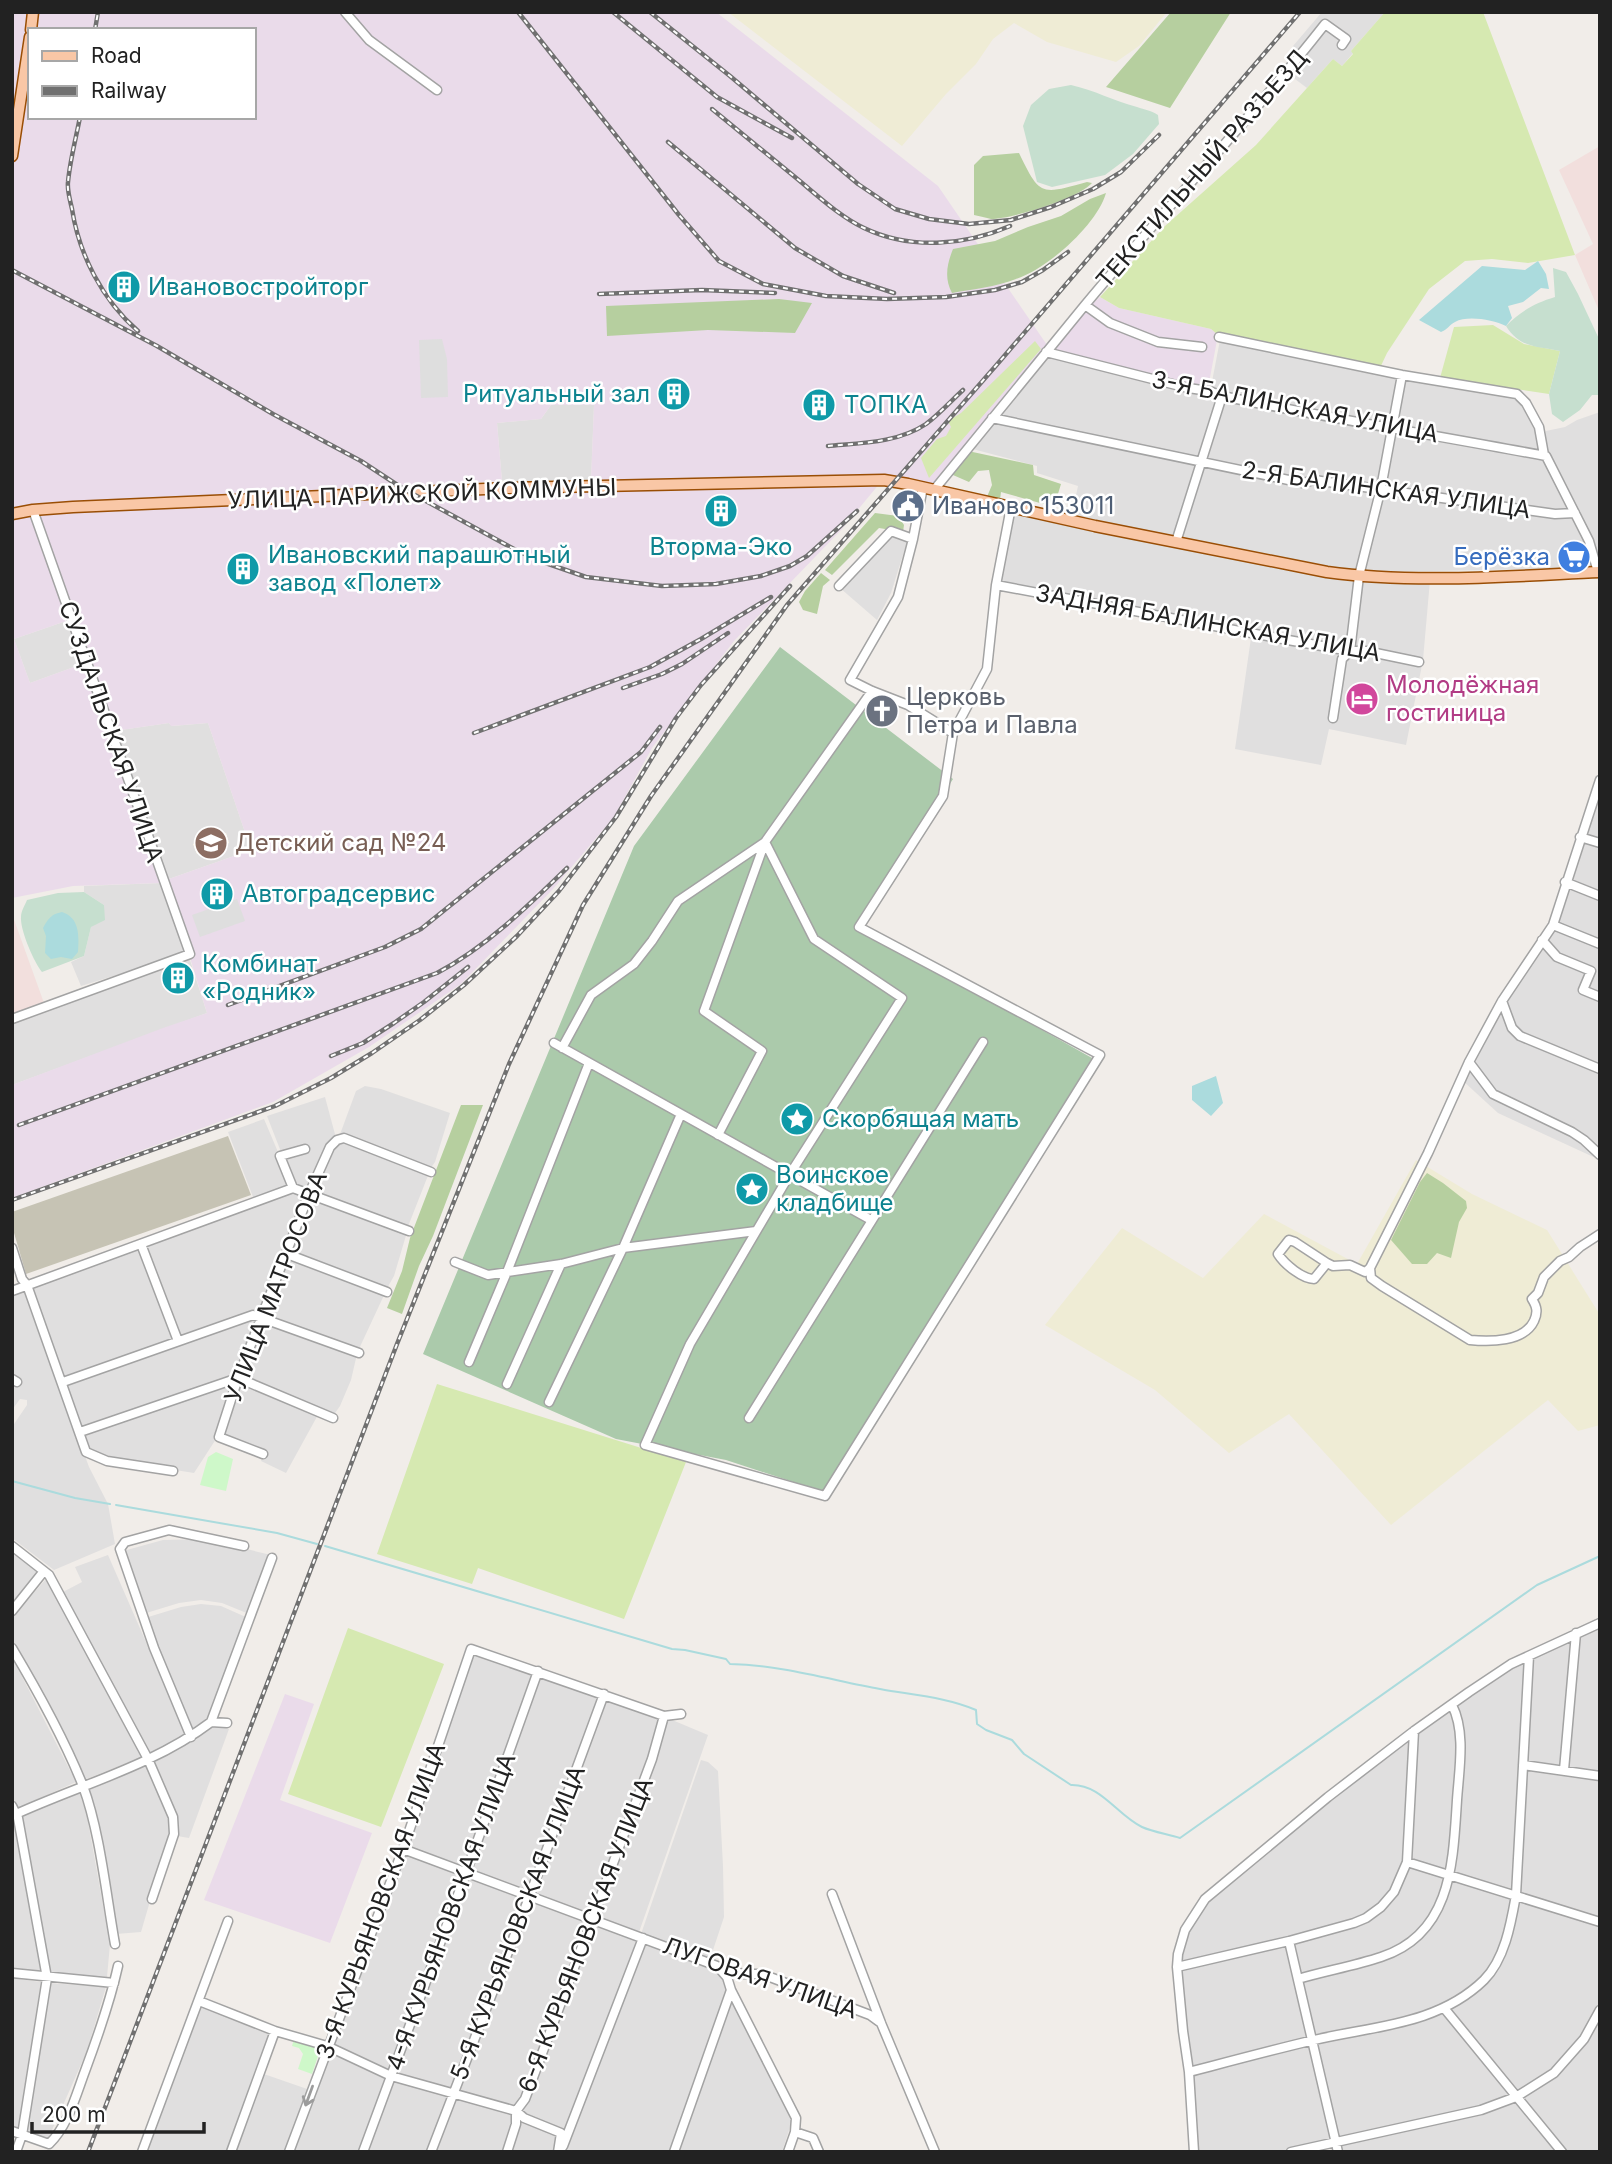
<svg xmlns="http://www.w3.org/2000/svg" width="1612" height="2164" font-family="Inter,sans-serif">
<rect width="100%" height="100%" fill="#f1ede9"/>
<path fill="#e0dfdf" d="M1322,12h63l-34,39 2,2 -11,13 -9,-7 -26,29 -24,-18 15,-16 -5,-8z
M1220,340l301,54 12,12 7,15 4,26 2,-16 19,-4 12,-7 23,-8v157l-13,-28 7,27 -217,4 -50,-4 -256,-50 7,-32 -41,-13v-7l-68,-18 77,-94 164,38z
M551,405h43l-3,76h-89l-5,-58 44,-4z
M1012,513l322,64 96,3 -7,80 -17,85 -77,-16 -8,36 -86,-16 17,-118 -254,-47z
M891,534l16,8 -16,51 -14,27 -37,-32z
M69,620l16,43 -55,20 -16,-44z
M169,723l3,3 36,-3 43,127 -85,30 -52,-149z
M1600,792v100l-31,-12z
M162,883l26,70 -107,33 -10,-24 13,-6 7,-29 13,-22 -20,-13v-6z
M1567,886l33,12v262l-102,-47 -35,-32 38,-83 53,-70z
M189,957l18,56 -195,72v-64z
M365,1086l16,3 69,24 -15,49 -5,7 -91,-32 17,-46z
M325,1097l11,41 -29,56 -46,121 -82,24 -36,-95 112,-42 -27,-70 36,-13 25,59 -6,-21 -16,-41z
M344,1140l85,33 -22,56 -96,-36 20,-45z
M310,1196l97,36 -13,44 -8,14 -97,-37z
M139,1248l37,92 -112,41 -34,-96z
M288,1256l97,37 -27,58 -94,-35z
M24,1287l65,180 19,37 7,40 -61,26 -42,-32v-111l15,-22v-5l-7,-1 -8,11v-25h8l-1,-7 -7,-5v-81z
M252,1317l8,1 -24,59 -155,53 -17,-47z
M263,1319l94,35 -6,26 -11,26 -7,10 -93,-39z
M235,1380l-17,56 -24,37 -87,-14 -19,-9 -6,-18z
M239,1380l80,33 -33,60 -25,-12 3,-8 -43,-18z
M205,1539l66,16 -22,59 -27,-11 -21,-3 -22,3 -36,11 -20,-63 40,-11z
M12,1551l27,21 -27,33z
M108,1555l79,181 -37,17 -87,-161 19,-10 -7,-15z
M47,1578l95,179 -58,23 -72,-138v-25z
M201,1604l20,2 27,12 -39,102 -17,13 -47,-115 36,-11z
M1600,1624v150l-35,-5 13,-135z
M1575,1635l-12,134 -39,-6 7,-106z
M472,1650l64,21 -71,200 -61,-23z
M12,1657l64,125 -58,26 -6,-12z
M1528,1658l-13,236 -107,-33 7,-130 54,-37z
M539,1673l63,22 -73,199 -61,-22z
M605,1696l58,20 -12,42 -60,160 -59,-23z
M665,1717l43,18 -70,200 -44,-16z
M212,1725l17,4 -40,109 -12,-2 -25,-76 42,-21z
M1412,1734l-7,127 -8,20 -12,19 -31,22 -175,43 4,-22 15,-32 25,-25z
M701,1760l7,2 10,9 5,95 1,51 -15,45 -69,-25z
M147,1765l23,50 2,11 -31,106 -25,2 -30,-146z
M1524,1766l76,11v144l-83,-27z
M79,1791l8,25 23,128 -3,33 -57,-4 -28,-157z
M13,1820l28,152 -29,-4z
M403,1851l61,22 -74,201 -61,-29z
M1408,1863l107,33 -17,61 -13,21 -17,14 -45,24 -109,23 -24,-97 86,-29z
M467,1875l60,22 -75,196 -60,-18z
M531,1897l59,23 -66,179 -9,11 -60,-16z
M1517,1897l83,27v82l-10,21 -37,45 -37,23 -71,-86 25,-16 30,-35z
M593,1922l122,45 11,10 3,11 -56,164h-165l10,-40z
M1288,1943l23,96 -121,31 -12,-102z
M12,1978l29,4 -23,146 -6,-2z
M50,1983l56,4 -19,64 -39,88 -21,-7z
M732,1999l60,122 -10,31h-103z
M199,2002l74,30 -43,120h-85z
M1443,2010l71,86 -34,13 -144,30 -22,-98z
M1600,2013v139h-37l-45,-55 36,-23z
M1312,2042l22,97 -49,13h-89l-5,-79z
M328,2048l61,29 -28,75h-71z
M261,2073l49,17 -22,62h-56z
M392,2078l58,17 -21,57h-65z
M455,2097l59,16 1,11 -9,28h-72z
M1516,2098l44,54h-221l-2,-11z"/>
<path fill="#eadbea" d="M12,12h18l-18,109z
M34,12h682l222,174 109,159 -116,143 -10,-4 -220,-4 -110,1 3,-76h-43l-10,14 -44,4 5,58 -462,22 -28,6v-365l18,-107v80h224v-87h-223z
M1100,297l19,11 92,21 7,6 -10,53 -21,-3 -137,-33 36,-43z
M880,483l-38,46 -108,112 -82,107 -38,69 -61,72 -92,95 -92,63 -96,55 -261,96v-113l151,-57 44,-15 -41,-133 85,-30 -43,-127 -37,3 -2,-3 -55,8 -76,-218 372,-19z
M32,513l37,107 -55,19 16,44 55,-20 77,220 -89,3 -61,12v-380z
M285,1694l29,10 -34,96 92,33 -42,110 -126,-43z"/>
<path fill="#fefae5" d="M226,833l3,10 -32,11 -4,-10z"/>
<path fill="#f2dfdd" d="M1600,146v167l-25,-58 18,-11 -34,-74z
M12,914l32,89 -32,12z"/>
<path fill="#c6c3b4" d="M228,1136l23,59 -225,79 -14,-48v-14z"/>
<path fill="#efecd5" d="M728,12h439l-28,34 -23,16 -69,-20 -33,-19 -21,16 -17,25 -30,30 -44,52z
M1416,1160l56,34 75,36 53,85v110l-22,6 -30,-31 -157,125 -102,-111 -60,39 -74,-63 -110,-65 77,-97 81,50 61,-64 93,50z"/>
<path fill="#d6e9b1" d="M1385,12h98l92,243 -47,8 -36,-4 -27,2 -36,28 -42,64 -8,17 -161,-35 -7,-6 -92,-21 -19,-11 65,-71 91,-81 77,-86 9,7 11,-12 -2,-3z
M1493,325l31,19 36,7 -11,43 -109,-16 14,-51z
M1035,341l6,8 -112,129 -8,-20 16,-19 9,-3 5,-9 -3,-6 13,-8z
M437,1384l249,78 -62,157 -146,-51 -6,16 -95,-30z
M348,1628l96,36 -63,163 -93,-33z"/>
<path fill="#b6cf9f" d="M1171,12h60l-61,96 -64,-21z
M1019,153c21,43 21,42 68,29l5,1c-13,15 -80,36 -101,36 -5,-1 -11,-3 -17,-4v-50l9,-9z
M1106,193c-9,32 -59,76 -90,86 -21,8 -42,10 -64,14 -8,-15 -5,-29 1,-44l42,-8 33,-14 33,-11 29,-17z
M779,299l33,4 -17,30 -87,-3 -101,6 -1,-30z
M968,451l65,14 1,10 27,9 -7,23 -53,-15 -1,8 -14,-1 6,-14 -3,-15 -11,1 -9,11 -16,-7 3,-9z
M875,513l23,3 6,9 -1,7 -24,-4 -47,47 -7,-5z
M821,573l9,7 -7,6 -6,28 -14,-4 -4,-8 6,-11z
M461,1105h22l-50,131 -14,30 -17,48 -15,-6 15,-37 8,-33z
M1427,1173l16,10 23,18 1,7 -8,14 -8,36 -14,-5 -10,11h-15l-21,-24 29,-58z"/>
<path fill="#c6dfcf" d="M1071,85c23,5 43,16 66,22 8,3 13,3 21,8l1,9 -26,30 -28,21 -53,12 -15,-5 -14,-56 8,-21 18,-16z
M1553,268l13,4 12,22 22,47v54h-8l-12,15 -17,12 -11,-8 -3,-20 11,-43c-24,-5 -40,-3 -54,-25 15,-15 29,-23 49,-29z
M84,892l20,13 1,15 -14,7 -7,29 -42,16c-8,-10 -22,-42 -21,-55 0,-6 4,-12 6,-17l31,-7z"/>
<path fill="#abcaab" d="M780,647l173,132 -94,148 233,131 -268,434 -98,-32 -110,-21 -193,-85 211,-508z"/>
<path fill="#cef8c9" d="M216,1452l17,7 -7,32 -26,-6 8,-28z
M294,2039l27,8 -9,27 -14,-5 5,-15 -4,-6 -7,-2z"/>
<path fill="#dedede" d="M442,339l5,20 1,38 -27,1 -2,-58z
M237,899l8,22 -45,16 -8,-22z"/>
<path fill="#abdbdd" d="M1538,261l8,13 3,15 -8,-1 -18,14 -15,4 4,12 -6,8c-13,-6 -38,-11 -51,-4 -6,3 -8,8 -14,10l-22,-12 63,-54 43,4z
M62,912c18,6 17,24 16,40l-6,7 -11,-2 -10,2 -6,-6 1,-17 -3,-8c5,-9 8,-14 19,-16z
M1216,1076l7,27 -12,13 -19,-16v-14z"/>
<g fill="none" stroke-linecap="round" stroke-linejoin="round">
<path stroke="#abdbdd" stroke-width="2" d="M12,1481l63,17 35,6
M116,1505l161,28 40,11
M325,1546l347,103 13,1 41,9 4,5c51,1 101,16 150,25 32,6 66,8 96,21l1,14 9,6 26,10 12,14 47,31c30,-1 46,30 71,42 11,5 25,7 38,11l357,-253 63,-29"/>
<defs>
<path id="minor" d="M345,12l24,28 68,50
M1085,305c79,-95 164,-184 240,-281l21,15 -4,6
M1219,337l183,38 115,19 9,9 13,24 5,28
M1046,352l142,36 21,3 13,5c107,22 216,40 324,60l43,85 9,31
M992,418l311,65 11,-3 241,34 20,-1
M923,487l-10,52 -15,58 -48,83 22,11 36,14 45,28 34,-64 9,-84 15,-78
M934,490l151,-185 25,18 48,19 44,5
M1176,542l46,-146
M996,585l292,55 62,11h16l53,11
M839,586l52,-55 22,8
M1333,718l9,-59 8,-8 9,-75 22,-88 21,-113
M1580,837l20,6
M765,842l49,97 88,59 -112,176 -100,170 -45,101 180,51 275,-441 -241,-128 84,-131 10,-63
M1565,882l35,14
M1553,925l47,19
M1542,940l15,17 34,14 -8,19 17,7
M1502,1001l10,27 8,8 80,33
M12,1019l178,-65 -157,-444
M554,1043l317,177
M562,1048l29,-53 43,-31 18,-23 26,-40 87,-59 107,-151
M1469,1062l24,32 79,38 12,8 16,15
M718,1135l44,-84 -58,-40 61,-169
M293,1188l-13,-32 25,-7
M141,1244l37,97
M12,1248l10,31 5,6 59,167 21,9 66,10
M287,1254l100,38
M455,1262l33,13 73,-11 62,-16 133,-17
M1327,1263l-32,-21 -6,-2 -11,14c7,11 25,25 36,25l13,-16 6,3 17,-1 15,7 5,-4
M1370,1268l58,-115 41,-91 33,-61 51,-76 47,-145
M1370,1268l1,10 11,8 88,54c20,2 54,2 64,-19 4,-9 3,-14 -2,-22l6,-6 6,-16 16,-16 9,-4 11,-10 20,-13
M12,1291l281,-103 116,43
M469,1362l38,-90 82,-209
M12,1379l5,3
M63,1382l190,-67 106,38
M507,1384l54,-120
M549,1402l74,-154 58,-134
M749,1418l234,-376
M80,1432l158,-54 95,40
M263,1454l-44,-17 19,-59 71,-184 21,-47 7,-7 7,-2 87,34
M12,1546l37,29 99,184 25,58 1,17 -22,65
M12,1611l32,-40
M12,1648c25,42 53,93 71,138 17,46 23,108 32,158
M211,1722l61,-164
M191,1737l-37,-89 -34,-99 5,-7 44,-12 75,16
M1523,1765l77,11
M1564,1770l12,-137
M12,1806l6,12 29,160 -25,157 -6,17
M14,1815c65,-30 139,-49 197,-93l16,1
M403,1849l314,117 26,8h19l108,41 11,8
M1407,1862l193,60
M832,1894l49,129 54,129
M1289,1941l49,211
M1177,1967l112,-26 65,-18 12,-5 15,-11 13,-15 13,-30 7,-131
M12,1973l102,10
M1298,1979c27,-8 56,-13 83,-22 71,-23 72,-95 76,-157 2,-30 9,-68 -5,-95
M731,1990l65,128 -1,14 -7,20
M199,2001l76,30 52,15 64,30 125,35 8,7 37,15 -3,19
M1444,2008l118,144
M1189,2072c42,-11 83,-22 125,-32 59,-14 124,-15 170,-60 21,-21 27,-57 32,-85l13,-239
M12,2131l37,13c19,-18 27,-49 36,-73 13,-35 25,-69 33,-105
M795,2132l18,6 6,14
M563,2146l80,-208
M142,2152l86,-231
M231,2152l44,-121
M289,2152l114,-303 68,-200 193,67 17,-2
M363,2152l103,-279 72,-202
M431,2152l99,-257 74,-201
M507,2152l9,-28v-13l9,-12 127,-340 12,-43
M674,2152l57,-162 -4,-13 -8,-9
M1194,2152l-5,-80 -6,-41 -6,-64 1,-13 7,-24 20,-31 123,-102 86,-66 55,-39 42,-28 89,-41
M1291,2152l190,-42 35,-13 38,-24 30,-34 16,-29"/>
<path id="major" d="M31,30l2,-18
M12,156l18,-119
M12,514l21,-4 40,-3 435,-19 376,-8 24,4 187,42 232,46c87,12 185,4 273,0"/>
</defs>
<use href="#minor" stroke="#a3a3a3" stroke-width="11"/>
<use href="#major" stroke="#9a4e05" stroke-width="13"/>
<use href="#minor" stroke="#fff" stroke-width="8"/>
<use href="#major" stroke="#f9c7a6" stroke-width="10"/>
<defs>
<path id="rail" d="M518,12l161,203 40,46 44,23 63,12 61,3 59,-2 49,-7 27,-8 21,-12 25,-18
M613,12l104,85 75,41
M650,12l80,64 128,108 37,25 34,10 40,5 42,-4 40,-13 42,-18 28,-17 38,-37
M95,30l3,-18
M712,109c28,23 56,46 83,68 22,18 44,39 69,51 46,22 100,18 146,-2
M80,117c-4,21 -10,43 -12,65 -1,8 2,18 4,27 7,45 30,91 66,122
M668,142l127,106 48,28 51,17
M12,270l145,76 116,68 88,47 41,27 112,61 23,11 49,17 76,9 54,-2 45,-8 29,-10 17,-10 50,-45
M599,294l103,-4 73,3
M828,446c32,-3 70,-3 98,-22 13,-10 25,-23 37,-34
M623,688l39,-14 20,-10 46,-31
M474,733l176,-66 51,-28 70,-42
M228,1005l157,-58 36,-18 220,-177 19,-25
M331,1056l32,-13 31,-20 30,-21 44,-35
M19,1125l418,-152c49,-26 90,-66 130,-105
M12,1200l263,-94 56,-28 41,-25 48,-33 44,-35 53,-49 42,-45 57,-74 60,-99 25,-33 89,-99
M88,2152l309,-808 112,-280 74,-159 68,-109 136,-191 213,-244 300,-349"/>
</defs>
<use href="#rail" stroke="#707070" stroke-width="4.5"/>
<use href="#rail" stroke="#fff" stroke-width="2" stroke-dasharray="5" stroke-linecap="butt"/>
</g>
<defs><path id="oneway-shaft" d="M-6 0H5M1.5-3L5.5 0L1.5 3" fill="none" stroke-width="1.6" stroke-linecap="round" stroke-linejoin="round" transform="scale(1.75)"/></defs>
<use stroke="#9c9c9c" href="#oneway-shaft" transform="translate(309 2096) rotate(110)"/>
<defs>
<symbol id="building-disc" viewBox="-11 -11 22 22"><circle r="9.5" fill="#0f9aa8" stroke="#fff"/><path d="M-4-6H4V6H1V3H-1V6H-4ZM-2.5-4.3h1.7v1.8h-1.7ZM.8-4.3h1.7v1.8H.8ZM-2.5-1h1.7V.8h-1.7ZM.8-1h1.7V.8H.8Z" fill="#fff"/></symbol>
<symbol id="civic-disc" viewBox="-11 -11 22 22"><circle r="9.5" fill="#5c6f8a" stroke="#fff"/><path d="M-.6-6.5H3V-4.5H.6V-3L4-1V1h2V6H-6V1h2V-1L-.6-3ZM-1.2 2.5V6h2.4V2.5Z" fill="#fff"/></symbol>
<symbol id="supermarket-disc" viewBox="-11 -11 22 22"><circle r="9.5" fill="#3f7fe0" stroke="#fff"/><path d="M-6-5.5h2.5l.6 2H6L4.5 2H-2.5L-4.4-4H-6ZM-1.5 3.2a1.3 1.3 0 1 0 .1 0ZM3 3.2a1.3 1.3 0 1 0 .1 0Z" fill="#fff"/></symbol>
<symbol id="hotel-disc" viewBox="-11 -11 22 22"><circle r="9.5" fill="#d1479c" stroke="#fff"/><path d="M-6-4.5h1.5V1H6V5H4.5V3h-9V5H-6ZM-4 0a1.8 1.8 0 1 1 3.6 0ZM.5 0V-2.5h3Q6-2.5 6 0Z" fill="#fff"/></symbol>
<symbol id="church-disc" viewBox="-11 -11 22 22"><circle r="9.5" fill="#6b7280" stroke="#fff"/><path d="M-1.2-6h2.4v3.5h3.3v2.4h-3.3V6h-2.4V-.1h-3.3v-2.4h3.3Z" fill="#fff"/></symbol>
<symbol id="school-disc" viewBox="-11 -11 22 22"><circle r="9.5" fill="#8d6e63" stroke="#fff"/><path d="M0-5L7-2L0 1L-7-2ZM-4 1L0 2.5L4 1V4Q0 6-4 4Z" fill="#fff"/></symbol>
<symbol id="sight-disc" viewBox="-11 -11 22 22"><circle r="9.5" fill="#0f9aa8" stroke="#fff"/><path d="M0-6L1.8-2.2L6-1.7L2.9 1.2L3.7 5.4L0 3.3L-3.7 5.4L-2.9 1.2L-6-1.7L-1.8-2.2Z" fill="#fff"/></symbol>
</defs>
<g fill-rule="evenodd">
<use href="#building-disc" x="105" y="268" width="38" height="38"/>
<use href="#building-disc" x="655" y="375" width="38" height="38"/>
<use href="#building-disc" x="800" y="386" width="38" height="38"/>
<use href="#civic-disc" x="889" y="487" width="38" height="38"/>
<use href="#building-disc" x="702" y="492" width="38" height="38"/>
<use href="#supermarket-disc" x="1555" y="538" width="38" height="38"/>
<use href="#building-disc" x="224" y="550" width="38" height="38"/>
<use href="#hotel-disc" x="1343" y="680" width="38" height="38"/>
<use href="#church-disc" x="863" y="692" width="38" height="38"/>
<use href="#school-disc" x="192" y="824" width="38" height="38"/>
<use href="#building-disc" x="198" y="875" width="38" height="38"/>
<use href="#building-disc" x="159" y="959" width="38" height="38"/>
<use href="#sight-disc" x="778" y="1100" width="38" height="38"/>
<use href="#sight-disc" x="733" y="1170" width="38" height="38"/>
</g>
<g text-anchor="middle" stroke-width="5" stroke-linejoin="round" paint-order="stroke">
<g font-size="24" fill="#222" stroke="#fff">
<text transform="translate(1202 169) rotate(-49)" y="8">ТЕКСТИЛЬНЫЙ РАЗЪЕЗД</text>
<text transform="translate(1295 407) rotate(11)" y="8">3-Я БАЛИНСКАЯ УЛИЦА</text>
<text transform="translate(1386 490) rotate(8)" y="8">2-Я БАЛИНСКАЯ УЛИЦА</text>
<text transform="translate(422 494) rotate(-2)" y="8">УЛИЦА ПАРИЖСКОЙ КОММУНЫ</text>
<text transform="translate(1208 623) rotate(10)" y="8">ЗАДНЯЯ БАЛИНСКАЯ УЛИЦА</text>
<text transform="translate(111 732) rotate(71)" y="8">СУЗДАЛЬСКАЯ УЛИЦА</text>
<text transform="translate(276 1287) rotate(-69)" y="8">УЛИЦА МАТРОСОВА</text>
<text transform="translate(381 1901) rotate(-70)" y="8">3-Я КУРЬЯНОВСКАЯ УЛИЦА</text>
<text transform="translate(451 1912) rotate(-70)" y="8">4-Я КУРЬЯНОВСКАЯ УЛИЦА</text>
<text transform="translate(518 1923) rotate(-69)" y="8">5-Я КУРЬЯНОВСКАЯ УЛИЦА</text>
<text transform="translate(586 1935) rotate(-69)" y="8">6-Я КУРЬЯНОВСКАЯ УЛИЦА</text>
<text transform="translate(760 1978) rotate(19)" y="8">ЛУГОВАЯ УЛИЦА</text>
</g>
<g font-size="24" fill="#0d838f" stroke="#fff" text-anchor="start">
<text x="148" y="295">Ивановостройторг</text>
<text x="650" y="402" text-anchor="end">Ритуальный зал</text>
<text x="844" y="413">ТОПКА</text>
<text x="721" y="555" text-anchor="middle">Вторма-Эко</text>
<text x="268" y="563">Ивановский парашютный<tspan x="268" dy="28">завод «Полет»</tspan></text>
<text x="242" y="902">Автоградсервис</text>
<text x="202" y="972">Комбинат<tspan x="202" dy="28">«Родник»</tspan></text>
<text x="822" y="1127">Скорбящая мать</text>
<text x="776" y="1183">Воинское<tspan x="776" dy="28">кладбище</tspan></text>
</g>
<g font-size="24" fill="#4e5e75" stroke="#fff" text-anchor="start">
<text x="932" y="514">Иваново 153011</text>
</g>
<g font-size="24" fill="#366cbe" stroke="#fff" text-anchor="end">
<text x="1550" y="565">Берёзка</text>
</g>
<g font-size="24" fill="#b23c85" stroke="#fff" text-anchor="start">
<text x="1386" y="693">Молодёжная<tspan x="1386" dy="28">гостиница</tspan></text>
</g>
<g font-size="24" fill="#5b616d" stroke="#fff" text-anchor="start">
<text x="906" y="705">Церковь<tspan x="906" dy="28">Петра и Павла</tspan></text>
</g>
<g font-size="24" fill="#785e54" stroke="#fff" text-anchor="start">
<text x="235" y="851">Детский сад №24</text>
</g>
</g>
<rect width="1612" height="2164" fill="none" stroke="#222222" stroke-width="28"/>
<rect x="28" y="28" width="228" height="91" fill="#ffffff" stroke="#a7a7a7" stroke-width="2"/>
<rect x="42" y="51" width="35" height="10" fill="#f9c7a6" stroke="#a7a7a7" stroke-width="2"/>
<text x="91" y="63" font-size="21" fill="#222222">Road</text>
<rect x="42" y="86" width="35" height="10" fill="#707070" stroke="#a7a7a7" stroke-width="2"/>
<text x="91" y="98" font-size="21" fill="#222222">Railway</text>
<path d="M32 2122v10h172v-10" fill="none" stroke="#222222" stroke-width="3.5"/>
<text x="42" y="2122" font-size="21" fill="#222222" stroke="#ffffff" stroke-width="5" paint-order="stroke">200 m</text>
</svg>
